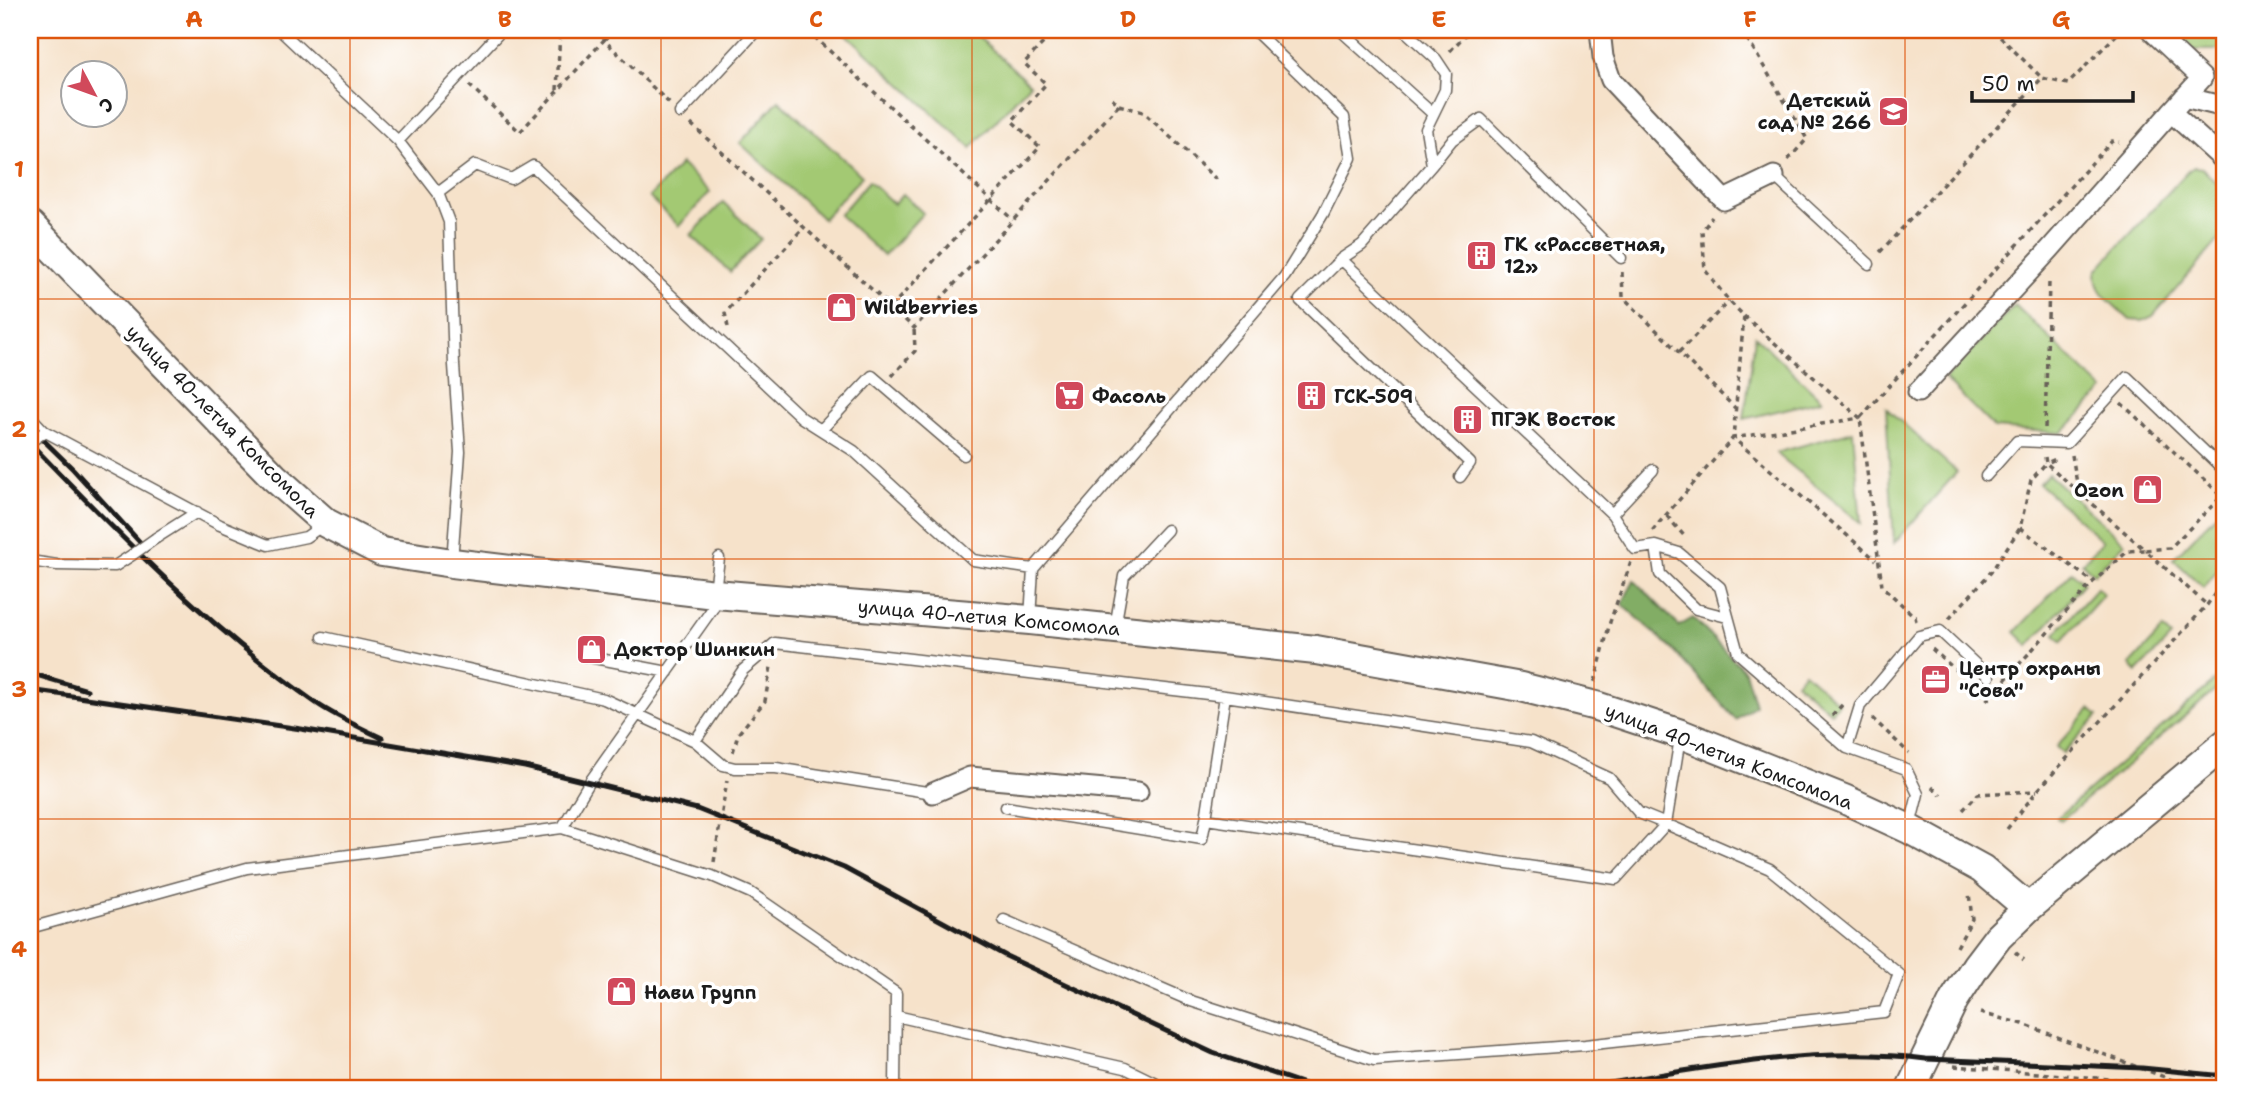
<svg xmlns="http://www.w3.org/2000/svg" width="2255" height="1118" font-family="'Shantell Sans',sans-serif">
<rect width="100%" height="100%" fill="#fff"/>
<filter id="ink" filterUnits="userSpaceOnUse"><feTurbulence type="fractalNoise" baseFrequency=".0143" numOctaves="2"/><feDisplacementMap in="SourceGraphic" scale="14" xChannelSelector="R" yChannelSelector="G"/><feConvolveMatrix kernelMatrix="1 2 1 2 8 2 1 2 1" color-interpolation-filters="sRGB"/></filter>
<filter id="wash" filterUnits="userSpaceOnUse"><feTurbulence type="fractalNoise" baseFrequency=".00686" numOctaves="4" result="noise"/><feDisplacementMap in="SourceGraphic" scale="28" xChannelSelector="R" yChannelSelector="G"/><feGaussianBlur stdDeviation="1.57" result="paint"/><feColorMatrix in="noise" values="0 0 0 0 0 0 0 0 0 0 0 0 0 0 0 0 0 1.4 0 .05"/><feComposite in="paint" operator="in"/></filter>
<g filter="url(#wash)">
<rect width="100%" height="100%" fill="#f6e2ca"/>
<path fill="#a3c973" stroke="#607248" stroke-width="2" d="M842,30h129l59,54 -59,64z
M2157,30h68v15l-4,5h-41z
M779,100l83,76 -39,43 -83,-76z
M681,164l29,28 -31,34 -30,-29z
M2194,167l8,1 23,24v41l-72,83 -11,5 -12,-1c-14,-14 -39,-29 -33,-50l91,-99z
M869,181l25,23 9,-10 20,19 -39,43 -45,-41z
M723,202l38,37 -31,33 -39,-37z
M2015,305l89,85 -42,43 -68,-5 -49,-49z
M1755,336l67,64 -78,19z
M1886,408l71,64 -63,71z
M1853,431l8,92 -85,-70z
M2048,474l77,69 -31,31 -12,-11 21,-22 -64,-57z
M2220,510l5,5v45l-21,28 -31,-29z
M2072,572l12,11 -55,63 -14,-14z
M2097,588l7,6 -42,47 -7,-7z
M2163,629l8,8 -34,35 -7,-7z
M1804,672l35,31 -8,9 -35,-30z
M2225,672v10l-164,139 -4,-3z
M2090,709l8,7 -35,37 -7,-6z"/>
<path fill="#82ad65" stroke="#4f6440" stroke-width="2" d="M1634,580l45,46 14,-8 52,53 10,34 -19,15 -64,-71 -50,-45z"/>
</g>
<g filter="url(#ink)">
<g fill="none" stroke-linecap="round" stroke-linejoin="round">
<defs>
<path id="service" d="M284,30l-2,2 116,109 101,-108 -3,-3
M1340,30l93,84
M1404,30l32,29 10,15 -1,16 -19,39 6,36 -70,80 -21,14 271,255 23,35 21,-3 23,7 41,34 18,66 109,95 59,21 12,25 -8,32
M680,113l77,-83
M398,141l40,52 11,29 5,143 6,87 -8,110
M1432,165l20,-25 29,-21 140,139
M1774,176l95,88
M438,193l37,-28 36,14 22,-13 269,252 52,33 119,109 60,9
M1341,259l-41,41 170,163 -10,14
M30,416l14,15 176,94 48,20 38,-8 17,-12
M821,430l51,-54 92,79
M1986,476l31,-35 50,2 60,-66 98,94
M1612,514l41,-44
M156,538l41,-26
M1656,546l4,28 36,35 31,8
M30,561l27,4 58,1 17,-11
M1030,619l3,-50 252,-293 38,-62 28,-56 -7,-41 -90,-87
M1115,627l9,-51 43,-46
M323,637l281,62 91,42 48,-71 32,-27 450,53 306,46 78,36 30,35 27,11 -50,55 -410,-60 -4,20 -196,-32
M584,656l84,16
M695,741l28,24 12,3h41l157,25
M1847,748l13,-42 59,-70 21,-5 49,46
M1206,819l19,-123
M562,828l150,48 39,17 145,100 -1,95
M1004,920l187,81 183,59 211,-15 299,-33 15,-38 -129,-105 -104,-45 14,-86
M30,928l217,-60 315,-40 27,-45 124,-175 6,-50
M896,1016l229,52 41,20"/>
<path id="minor" d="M1600,30l3,27 8,23 113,120 50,-24
M2151,30l51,48 -31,34 54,49
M2184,97l41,10
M1918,392l132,-143 121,-137
M933,793l37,-16 168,15"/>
<path id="secondary" d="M30,225l244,252 52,46 56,29 70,11 263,31 315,26 286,30 205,37 75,19 85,28 163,65 65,30 73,40 46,39
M1911,1088l43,-88 22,-34 22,-29 30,-29 197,-164"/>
</defs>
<use href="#service" stroke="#686159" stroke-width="13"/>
<use href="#minor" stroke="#686159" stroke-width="23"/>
<use href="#secondary" stroke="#686159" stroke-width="32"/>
<path stroke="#686159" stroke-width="3.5" stroke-dasharray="5 5" stroke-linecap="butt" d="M614,30l-10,10 66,64
M807,30l206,190
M1742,30l65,109 -20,22
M1997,30l-2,2 47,46 26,6 53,-54
M1450,51l20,-21
M469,85l51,47 84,-92
M557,90l3,-60
M1119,105l24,7 74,68
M691,124l223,204 205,-223 -9,-9
M1880,252l162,-174
M1622,272l1,25 113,112
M891,307l149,-160 -28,-26 34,-37 -22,-21 24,-25
M1744,316l116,102 -127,20 143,122
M728,327l-3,-14 79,-86
M1679,352l50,-51
M892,376l23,-25 -1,-23
M2121,403l101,93
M2045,428l4,-146
M2072,455l6,34
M2045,457l1,6 10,-4
M1667,516l19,22
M2020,528l73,54
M1652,531l81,-93 11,-122 -15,-15 -24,-31 -3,-39 10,-14
M1949,619l42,-47 29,-44 11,-48 15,-17 99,87 25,-2 52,-52 3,2
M1916,621l-1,-4 -33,-31 -22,-168 252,-277 7,1
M1932,649l28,25
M2005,680l88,-98 35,-31 17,-1 62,55
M1595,682l15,-60 21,-60
M1979,691l9,8 7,-8
M1832,716l11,-12
M1872,718l37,35
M733,752l5,-18 27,-33 6,-35
M1932,787l9,8
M1963,810l15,-16 59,-3
M2007,829l30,-38 170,-186 18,-26
M714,862l13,-82
M1957,947l15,-28 -3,-26
M2015,952l9,8
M1980,1013l43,11 157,59
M1954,1066l264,22
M1883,1088l4,-8"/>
<use href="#service" stroke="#fff" stroke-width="10"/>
<use href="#minor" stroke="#fff" stroke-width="19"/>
<use href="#secondary" stroke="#fff" stroke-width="28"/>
<path stroke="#1c1c1c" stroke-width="5" d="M30,427l43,42 74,81
M30,443c89,92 181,187 286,260 20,14 44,24 66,35
M30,673l57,17
M30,690l271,39 224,38 172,42 147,59 162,88 207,97 103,35
M1581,1088c112,-19 231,-43 345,-29l216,9 83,8"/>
<defs>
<path id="service-bridge" d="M30,442l13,-9
M132,555l24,-17"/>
</defs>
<use href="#service-bridge" stroke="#686159" stroke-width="13" stroke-linecap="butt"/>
<use href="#service-bridge" stroke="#fff" stroke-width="10"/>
</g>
</g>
<path fill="none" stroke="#de560d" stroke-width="2" stroke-opacity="0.55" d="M350,30v1058M661,30v1058M972,30v1058M1283,30v1058M1594,30v1058M1905,30v1058M30,299h2195M30,559h2195M30,819h2195"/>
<defs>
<symbol id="school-square" viewBox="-11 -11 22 22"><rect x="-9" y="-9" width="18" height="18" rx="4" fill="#d1495b" stroke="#fff"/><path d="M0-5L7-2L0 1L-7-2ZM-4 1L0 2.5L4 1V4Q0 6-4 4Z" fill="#fff"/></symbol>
<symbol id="building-square" viewBox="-11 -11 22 22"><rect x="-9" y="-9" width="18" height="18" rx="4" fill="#d1495b" stroke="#fff"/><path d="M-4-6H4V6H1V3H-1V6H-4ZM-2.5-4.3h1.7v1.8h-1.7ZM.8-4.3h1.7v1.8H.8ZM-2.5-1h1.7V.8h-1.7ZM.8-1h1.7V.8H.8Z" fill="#fff"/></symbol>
<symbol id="shop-square" viewBox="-11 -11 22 22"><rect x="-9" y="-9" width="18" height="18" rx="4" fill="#d1495b" stroke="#fff"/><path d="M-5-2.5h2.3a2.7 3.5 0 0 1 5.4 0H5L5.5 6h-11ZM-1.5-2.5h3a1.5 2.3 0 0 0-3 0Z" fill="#fff"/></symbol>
<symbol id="supermarket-square" viewBox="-11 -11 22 22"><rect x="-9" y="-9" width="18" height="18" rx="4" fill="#d1495b" stroke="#fff"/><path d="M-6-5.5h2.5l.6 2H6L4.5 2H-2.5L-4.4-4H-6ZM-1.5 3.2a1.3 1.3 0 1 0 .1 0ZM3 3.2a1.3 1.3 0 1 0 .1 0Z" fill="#fff"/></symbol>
<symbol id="office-square" viewBox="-11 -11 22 22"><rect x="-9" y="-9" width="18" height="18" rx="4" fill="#d1495b" stroke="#fff"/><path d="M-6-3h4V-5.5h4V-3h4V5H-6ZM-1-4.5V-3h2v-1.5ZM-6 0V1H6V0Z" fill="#fff"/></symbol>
</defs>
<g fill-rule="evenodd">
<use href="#school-square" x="1876" y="94" width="35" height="35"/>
<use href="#building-square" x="1464" y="238" width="35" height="35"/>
<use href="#shop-square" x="824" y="290" width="35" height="35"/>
<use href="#supermarket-square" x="1052" y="378" width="35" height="35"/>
<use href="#building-square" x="1294" y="378" width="35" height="35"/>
<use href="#building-square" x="1450" y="402" width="35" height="35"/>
<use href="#shop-square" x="2130" y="472" width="35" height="35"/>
<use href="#shop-square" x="574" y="632" width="35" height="35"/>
<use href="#office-square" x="1918" y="662" width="35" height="35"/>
<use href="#shop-square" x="604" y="974" width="35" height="35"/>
</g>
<g text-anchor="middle" stroke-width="7" stroke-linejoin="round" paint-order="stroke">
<g font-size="19" font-weight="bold" fill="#1c1c1c" stroke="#fff" text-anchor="start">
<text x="1871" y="107" text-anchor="end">Детский<tspan x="1871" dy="22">сад № 266</tspan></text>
<text x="1504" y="251">ГК «Рассветная,<tspan x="1504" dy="22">12»</tspan></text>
<text x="864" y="314">Wildberries</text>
<text x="1092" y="403">Фасоль</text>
<text x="1334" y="403">ГСК-509</text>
<text x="1491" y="426">ПГЭК Восток</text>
<text x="2124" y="497" text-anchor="end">Ozon</text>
<text x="614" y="656">Доктор Шинкин</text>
<text x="1959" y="675">Центр охраны<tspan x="1959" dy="22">"Сова"</tspan></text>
<text x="644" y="999">Нави Групп</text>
</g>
<g font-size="19" fill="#1c1c1c" stroke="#fff">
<text transform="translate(223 421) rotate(45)" y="7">улица 40-летия Комсомола</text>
<text transform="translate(989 617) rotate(5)" y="7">улица 40-летия Комсомола</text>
<text transform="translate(1729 756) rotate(21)" y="7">улица 40-летия Комсомола</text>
</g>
</g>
<rect width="2255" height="1118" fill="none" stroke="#fff" stroke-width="77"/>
<g transform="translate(94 94) rotate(131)"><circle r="33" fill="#ffffff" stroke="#a4a4a4" stroke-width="2"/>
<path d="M0-5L12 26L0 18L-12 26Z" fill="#d1495b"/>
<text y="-10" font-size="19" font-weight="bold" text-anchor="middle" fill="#1c1c1c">С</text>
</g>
<path d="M1972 91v10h161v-10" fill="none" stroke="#1c1c1c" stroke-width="3.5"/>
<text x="1982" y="91" font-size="21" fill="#1c1c1c" stroke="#ffffff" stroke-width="5" paint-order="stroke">50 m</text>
<rect x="38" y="38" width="2178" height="1042" fill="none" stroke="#de560d" stroke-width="2.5"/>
<g font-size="23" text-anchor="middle" font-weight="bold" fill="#de560d">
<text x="194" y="27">A</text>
<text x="505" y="27">B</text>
<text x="816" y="27">C</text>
<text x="1128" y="27">D</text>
<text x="1439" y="27">E</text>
<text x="1750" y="27">F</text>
<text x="2061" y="27">G</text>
<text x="19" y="177">1</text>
<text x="19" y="437">2</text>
<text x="19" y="697">3</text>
<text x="19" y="957">4</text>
</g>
</svg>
